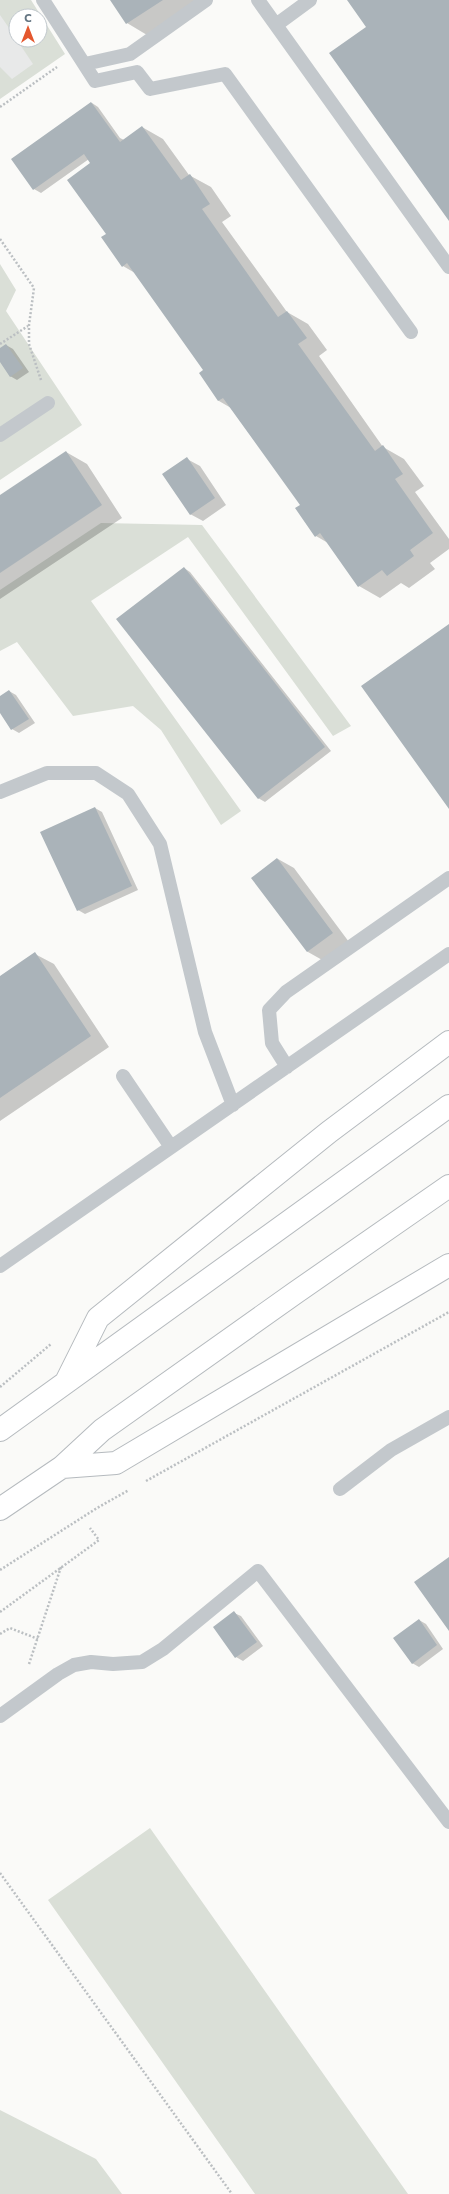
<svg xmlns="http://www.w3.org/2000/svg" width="449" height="2194" font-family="Commissioner,sans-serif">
<rect width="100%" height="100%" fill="#fafaf8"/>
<path fill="#e8e9e9" d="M0,5l16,24v11h8l17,26 -41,27z"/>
<path fill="#dadfd7" d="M0,0h31l34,54 -65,45v-32l12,12 21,-15 -16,-24h23v-24h-24v22l-16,-23z
M0,264l16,26 -10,21 76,114 -82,55z
M101,523l101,2 149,201 -18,10 -145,-199 -97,64 150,210 -20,14 -60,-95 -28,-24 -60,10 -56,-74 -17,9v-61z
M150,1828l258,366h-153l-207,-294z
M0,2110l96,49 26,35h-122z"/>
<path fill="#0003" d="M112,0h89l-54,35 -20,-12z
M92,103l6,4 22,31 4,2 18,-13 21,12 26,36 22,12 20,29 -9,6 65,90 21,12 19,26 -8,6 64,91 21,12 20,27 -9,6 34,47v10l-19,14 5,6 -26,19 -8,-5 -21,15 -21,-12 -31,-43 -12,-7 -15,-31 -70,-97 -12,-7 -19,-28 5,-3 -70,-97 -12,-7 -16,-32 -15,-71 -3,-4 -48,34 -7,-4 -21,-29z
M6,345l7,4 16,23 -12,8 -7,-4 -10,-15v-12z
M66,452l21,12 35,54 -122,81v-103z
M187,459l13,7 26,39 -23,16 -13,-7z
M184,568l6,4 141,179 -66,51 -7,-4z
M9,691l7,4 19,28 -16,10 -7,-4 -12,-18v-13z
M95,808l7,4 36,78 -53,24 -7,-4z
M278,859l16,9 55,74 -25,19 -16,-9 -56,-74z
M35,954l19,10 55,83 -109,74v-144z
M234,1613l7,3 22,30 -20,15 -7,-4z
M419,1620l7,4 17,25 -24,18 -7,-4z"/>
<path fill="#aab3b9" d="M110,0h53l-37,24z
M347,0h102v221l-120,-168 37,-26z
M91,102l29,40 22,-16 39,54 9,-6 20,30 -8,5 76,108 9,-6 20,27 -9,6 77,107 8,-6 20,29 -8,5 38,54 -23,17 4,6 -27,20 -5,-6 -24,17 -38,-54 -5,4 -20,-29 5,-3 -77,-107 -5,3 -19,-28 4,-3 -76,-107 -5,4 -21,-30 5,-3 -39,-54 23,-17 -6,-9 -51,36 -22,-31z
M6,344l17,24 -13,9 -10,-15v-14z
M66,451l36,54 -102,68v-78z
M187,457l28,41 -25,17 -28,-41z
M184,567l141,180 -67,52 -142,-180z
M449,624v185l-88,-123z
M9,690l20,29 -18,11 -11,-17v-17z
M95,807l37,79 -55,25 -37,-79z
M277,858l56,75 -26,19 -56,-74z
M35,952l56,84 -91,62v-122z
M449,1557v74l-35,-49z
M234,1611l23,31 -22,16 -22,-31z
M419,1619l18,26 -25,19 -19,-26z"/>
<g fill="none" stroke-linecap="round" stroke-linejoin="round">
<defs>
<path id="primary" d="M67,1380l31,-62 231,-186 120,-90
M0,1430l449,-324
M62,1467l54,-4 333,-198
M0,1509l62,-42 40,-37 193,-137 154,-107"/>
</defs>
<use href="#primary" stroke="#b5babe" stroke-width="24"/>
<path stroke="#bbbfc2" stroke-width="2.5" stroke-dasharray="2 2" stroke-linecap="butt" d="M0,107l57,-40
M0,239l34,49 -5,37v19l12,36
M0,344l28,-18
M0,1387l51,-43
M146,1481l303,-169
M0,1570l97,-62 32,-18
M0,1612l99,-72 -9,-12
M0,1634l10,-6 28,11
M29,1664l32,-97
M0,1873l232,321"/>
<path stroke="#c3c8cc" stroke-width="14" d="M43,0l52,81 42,-9 13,17 75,-15 186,258
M258,0l191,267
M276,25l34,-25
M85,64l45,-10 76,-54
M0,435l48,-32
M0,792l47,-19h49l32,21 32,50 45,188 28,73
M287,1067l-15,-24 -3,-33 17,-18 163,-114
M123,1076l48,71
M0,1266l449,-312
M340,1489l51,-39 58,-33
M0,1716l58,-42 16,-9 17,-3 22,2 29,-2 21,-13 95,-78 191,251"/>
<use href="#primary" stroke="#fff" stroke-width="22"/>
</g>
<g transform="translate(28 28)"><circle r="19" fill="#ffffff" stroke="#c1c8cd"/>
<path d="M0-3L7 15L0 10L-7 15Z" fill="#e4572e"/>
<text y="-6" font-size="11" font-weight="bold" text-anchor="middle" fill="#657683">С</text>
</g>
</svg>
